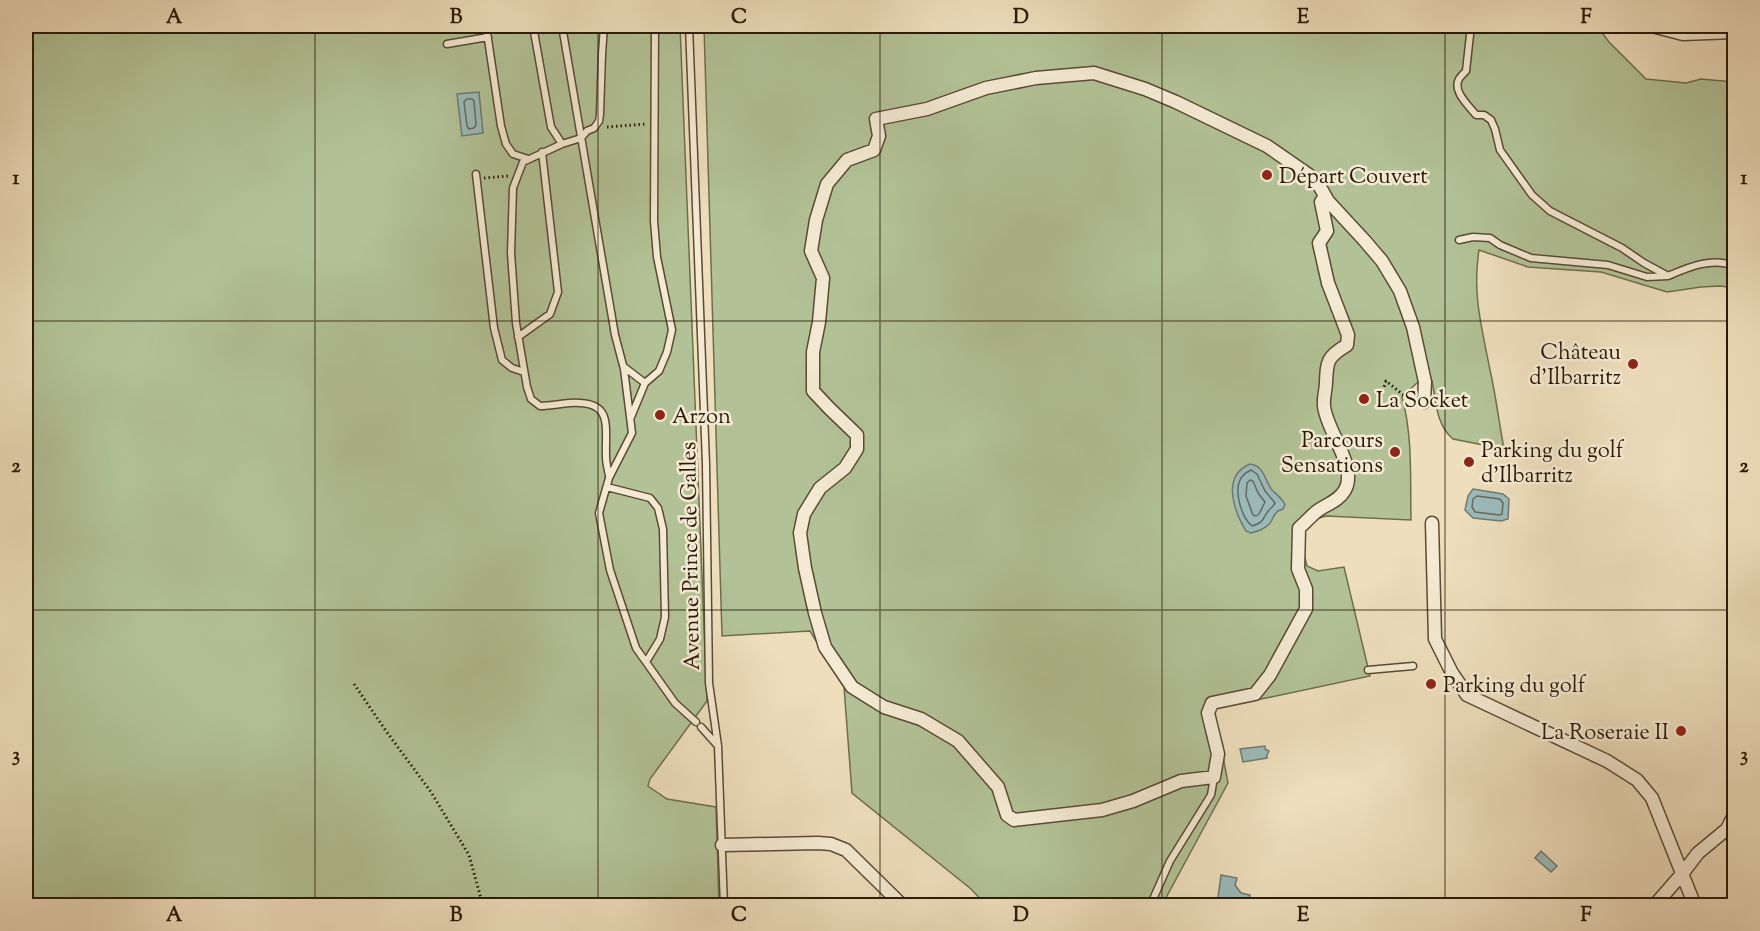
<svg xmlns="http://www.w3.org/2000/svg" width="1760" height="931" font-family="'Sorts Mill Goudy',serif">
<rect width="100%" height="100%" fill="#eedebc"/>
<filter id="stains"><feTurbulence type="fractalNoise" baseFrequency=".00333" numOctaves="4"/><feColorMatrix values="0 0 0 0 .2 0 0 0 0 .09 0 0 0 0 .02 0 0 0 .5 -.17"/></filter>
<radialGradient id="worn" r=".72"><stop offset=".6" stop-color="#630" stop-opacity="0"/><stop offset="1" stop-color="#630" stop-opacity=".3"/></radialGradient>
<path fill="#b2c296" stroke="#6e6e4e" stroke-width="1.5" d="M26,26h654l27,675 -57,78 -2,7 19,13 49,8 3,98h-693z
M704,26h893l12,16 37,37 40,4 15,-4 33,3v206l-14,-2 -19,1 -34,5 -66,-20 -73,-5 -49,-17c-7,44 3,78 11,120 6,26 9,53 14,79l-51,-10c-17,-14 -17,-38 -21,-58l-14,1 -16,15c11,40 8,82 9,123l-85,-4 -16,5 -8,14 2,19 3,12 11,5 26,-4 26,109 -156,33 14,74 -66,122h-176l-15,-16 -119,-96 -8,-106 -34,-56 -88,5z"/>
<path fill="#9cbaba" stroke="#6e7a72" stroke-width="1.5" d="M479,92l4,41 -21,3 -5,-42z
M1250,464c15,2 14,16 22,26 5,5 11,9 13,15l-2,4c-9,2 -8,7 -13,14 -5,6 -12,8 -19,10l-5,-2c-12,-20 -25,-55 4,-67z
M1473,489l30,5 6,5 -1,20 -7,2 -28,-3 -8,-8 3,-14z
M1265,746v3l4,2 -2,4v3l-24,4 -3,-13z
M1541,851l16,15 -6,6 -16,-14z
M1221,875l16,3 -2,7 6,8 9,2 -1,10h-32z"/>
<g fill="none" stroke-linecap="round" stroke-linejoin="round">
<path stroke="#636a60" stroke-width="1.5" d="M467,99h5l2,2 2,24 -2,3 -5,1 -2,-3 -3,-24z
M1251,470l6,4 8,17 10,12c-1,3 -4,5 -6,7 -7,9 -4,12 -17,16 -10,-8 -18,-33 -12,-46 2,-5 7,-8 11,-10z
M1250,480l3,1 5,12 7,9 -6,12 -3,2 -3,-1 -7,-19 1,-13z
M1477,496l23,3 3,4 -1,11 -3,1 -24,-3 -3,-5 1,-8z"/>
<defs>
<path id="lane" d="M486,26l15,100 5,18 7,10 15,5
M533,26l18,101 11,17
M562,26l53,309 9,34 8,64 -23,45 -10,35 11,57 26,78 39,55 21,19
M604,26l-2,28 -2,60 -1,7 -5,7 -7,3 -6,7 -19,6 -39,18 -10,26 -2,65 5,70 11,64 4,12 9,7c10,0 19,-2 29,-3 45,-3 36,22 37,54 0,6 2,13 3,19
M689,26l17,438 3,219 9,63 6,160
M1471,26l-5,45c-1,1 -7,7 -7,8 -7,12 10,27 17,36h8l7,5 4,9 5,21 32,45 18,16 72,37 22,15 24,13c21,-9 44,-19 66,-10
M447,44l41,-7
M476,174l18,154 8,32 10,8 12,4
M1459,240l14,-3 17,1 10,7 31,13 77,7 39,12 21,-1
M518,337l32,-23 8,-22 -16,-140
M624,367l21,16
M631,417l14,-34 14,-12 8,-19 5,-22 -15,-73 -3,-36 1,-195
M607,487l43,11 8,10 5,21 2,88 -5,22 -14,23
M1368,670l45,-4
M701,727l17,19
M1150,906l20,-45 41,-66 3,-18"/>
<path id="street" d="M1652,26l31,8 51,-2
M1325,196l-4,6 6,29 -8,12 9,40 20,52 -1,10c-20,12 -20,16 -21,37 0,8 -3,16 -2,24 2,24 34,61 21,84 -7,12 -19,14 -29,22 -6,5 -11,11 -17,16l-1,41 8,20v20l-36,66 -15,19 -43,9 -4,10 10,41 -4,23 -33,4 -48,20 -31,9 -88,10 -7,-5 -9,-28 -40,-46 -37,-22 -37,-12 -32,-20 -27,-40 -10,-34 -10,-45 -5,-35 4,-19 16,-26 25,-20 12,-19v-14l-28,-27 -16,-17v-39l6,-30 4,-44 -12,-27 5,-31 11,-36 20,-24 27,-10 5,-14 -3,-17 51,-10 59,-21 50,-10 58,-5 51,16 31,13 91,44 49,34 12,21 37,40 17,20 18,30 13,36 12,55 -1,20
M1432,523l3,116 17,34 15,22 140,66 30,19 15,18 43,108
M722,845l96,-2 13,1 15,6 57,56
M1654,906l28,-32 16,-21 29,-24 7,-14"/>
</defs>
<use href="#lane" stroke="#5b4a34" stroke-width="9"/>
<use href="#street" stroke="#5b4a34" stroke-width="15"/>
<path stroke="#2a1907" stroke-width="3" stroke-dasharray="1.5 3" stroke-linecap="butt" d="M607,127l39,-3
M484,178l24,-2
M1377,408l9,-27 20,16 7,2
M354,684l32,47 45,61 38,63 14,51"/>
<use href="#lane" stroke="#f4ead3" stroke-width="6"/>
<use href="#street" stroke="#f4ead3" stroke-width="12"/>
</g>
<path fill="none" stroke="#2a1907" stroke-width="1.5" stroke-opacity="0.55" d="M315,26v880M598,26v880M880,26v880M1162,26v880M1445,26v880M26,321h1708M26,610h1708"/>
<g fill="#8f2418" stroke="#f4ead3" stroke-width="2">
<circle cx="1267" cy="175" r="6"/>
<circle cx="1633" cy="364" r="6"/>
<circle cx="1364" cy="399" r="6"/>
<circle cx="660" cy="415" r="6"/>
<circle cx="1395" cy="452" r="6"/>
<circle cx="1469" cy="462" r="6"/>
<circle cx="1431" cy="684" r="6"/>
<circle cx="1681" cy="731" r="6"/>
</g>
<g text-anchor="middle" stroke-width="5" stroke-linejoin="round" paint-order="stroke">
<g font-size="22" fill="#2a1907" stroke="#f4ead3" text-anchor="start">
<text x="1279" y="183">Départ Couvert</text>
<text x="1621" y="359" text-anchor="end">Château<tspan x="1621" dy="25">d'Ilbarritz</tspan></text>
<text x="1376" y="407">La Socket</text>
<text x="672" y="423">Arzon</text>
<text x="1383" y="447" text-anchor="end">Parcours<tspan x="1383" dy="25">Sensations</tspan></text>
<text x="1481" y="457">Parking du golf<tspan x="1481" dy="25">d'Ilbarritz</tspan></text>
<text x="1443" y="692">Parking du golf</text>
<text x="1669" y="739" text-anchor="end">La Roseraie II</text>
</g>
<g font-size="22" fill="#2a1907" stroke="#f4ead3">
<text transform="translate(689 556) rotate(-91)" y="8">Avenue Prince de Galles</text>
</g>
</g>
<rect width="1760" height="931" fill="none" stroke="#eedebc" stroke-width="66"/>
<rect x="33" y="33" width="1694" height="865" fill="none" stroke="#2a1907" stroke-width="2"/>
<g font-size="20" text-anchor="middle" font-weight="bold" fill="#2a1907">
<text x="174" y="23">A</text>
<text x="456" y="23">B</text>
<text x="739" y="23">C</text>
<text x="1021" y="23">D</text>
<text x="1303" y="23">E</text>
<text x="1586" y="23">F</text>
<text x="16" y="184">1</text>
<text x="1744" y="184">1</text>
<text x="16" y="472">2</text>
<text x="1744" y="472">2</text>
<text x="16" y="761">3</text>
<text x="1744" y="761">3</text>
<text x="174" y="921">A</text>
<text x="456" y="921">B</text>
<text x="739" y="921">C</text>
<text x="1021" y="921">D</text>
<text x="1303" y="921">E</text>
<text x="1586" y="921">F</text>
</g>
<rect width="100%" height="100%" filter="url(#stains)"/>
<rect width="100%" height="100%" fill="url(#worn)"/>
</svg>
